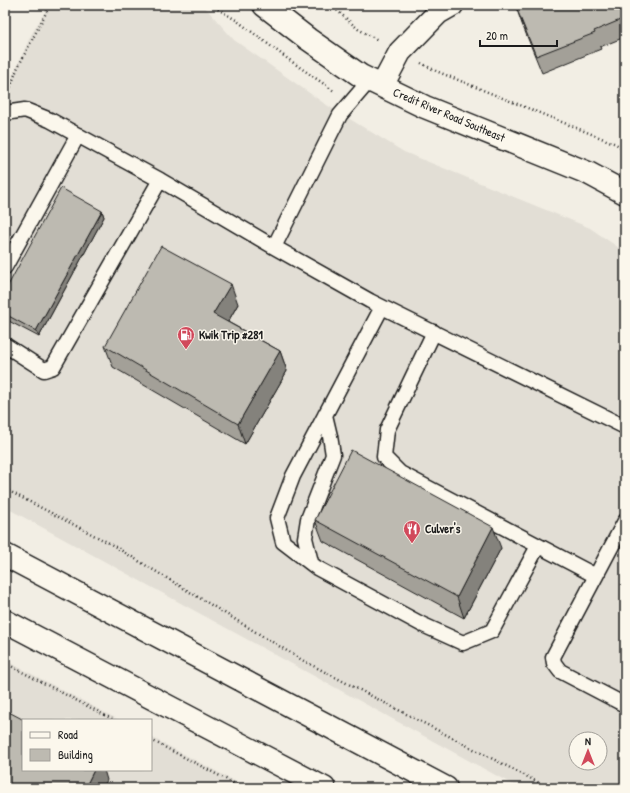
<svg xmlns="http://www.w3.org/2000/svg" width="630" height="793" font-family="'Patrick Hand',sans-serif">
<rect width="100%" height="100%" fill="#f2eee4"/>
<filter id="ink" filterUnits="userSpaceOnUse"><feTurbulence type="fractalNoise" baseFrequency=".025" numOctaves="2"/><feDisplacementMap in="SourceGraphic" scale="8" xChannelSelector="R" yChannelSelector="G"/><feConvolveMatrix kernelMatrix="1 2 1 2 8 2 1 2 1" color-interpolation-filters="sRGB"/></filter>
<g filter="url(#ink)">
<path fill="#e2ded5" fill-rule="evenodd" d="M49,5h154l31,35 91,64 79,48 186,76 35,24v536h-106l-514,-281v-414l26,-58zM576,739h24v24h-24z
M5,660l114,60h-96v50h128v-33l97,51h-243z"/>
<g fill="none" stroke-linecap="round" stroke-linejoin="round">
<defs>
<path id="lane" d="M5,113l20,-3 25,10 110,60 114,67 96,54 255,126
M274,247l66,-132 30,-35
M5,267l73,-132
M382,307l-89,169 -16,42 6,24 34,26 104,56 42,19 29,-12 46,-85
M434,332l-47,98 -3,27 16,16 196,103
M5,345l39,25 9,-3 107,-187
M625,521l-72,136 1,6 6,8 65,34
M311,562l-6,-24 3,-19 25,-64 -3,-19 -5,-21"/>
<path id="street" d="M264,5l44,34 53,37 64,31 163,66 37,20
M382,86l18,-34 38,-39 14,-8"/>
<path id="secondary" d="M5,555l441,233
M5,621l319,167"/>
</defs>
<use href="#lane" stroke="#1c1c1c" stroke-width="17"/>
<use href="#street" stroke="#1c1c1c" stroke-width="25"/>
<use href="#secondary" stroke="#1c1c1c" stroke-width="25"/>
<path stroke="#1c1c1c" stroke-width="2.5" stroke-dasharray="1 3" stroke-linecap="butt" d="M211,5l25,15 52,39 46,32
M331,5l27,24 20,11
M421,63l15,8 180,73 9,6
M9,91l8,-22 33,-64
M5,489l104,54 193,117 247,128
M5,663l109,57
M151,740l92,48"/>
<use href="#lane" stroke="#fbf7ec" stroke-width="14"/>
<use href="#street" stroke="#fbf7ec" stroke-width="22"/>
<use href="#secondary" stroke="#fbf7ec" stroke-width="22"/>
</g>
<path fill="#a3a098" stroke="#1c1c1c" d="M625,5v32l-25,10 1,2 -59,24 -20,-49 -6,-17z
M102,211l2,6 -65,120 -34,-18v-28z
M238,304l-10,18 52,29 7,20 -42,73 -132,-77 -8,-21z
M315,520l186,28 -37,70 -141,-77z"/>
<path fill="#84827c" stroke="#1c1c1c" d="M102,211l2,6 -65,120 -3,-6z
M231,284l7,20 -17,30 -8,-20z
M280,351l7,20 -42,73 -7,-20z
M493,527l8,21 -37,70 -7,-21z
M94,770h10l3,10 -4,8h-18z"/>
<path fill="#bdbab1" stroke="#1c1c1c" d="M522,5h103v13l-31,13 1,2 -59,23 -20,-49z
M61,188l41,23 -66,120 -31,-17v-23z
M161,246l70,38 -18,30 67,37 -42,73 -133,-78z
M351,450l142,77 -36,70 -142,-77z
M5,710l19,10h-1v50h71l-9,18h-80z"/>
</g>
<defs>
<symbol id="fuel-pin" viewBox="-11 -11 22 30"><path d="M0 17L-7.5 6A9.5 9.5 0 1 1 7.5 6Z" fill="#d1495b" stroke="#fbf7ec"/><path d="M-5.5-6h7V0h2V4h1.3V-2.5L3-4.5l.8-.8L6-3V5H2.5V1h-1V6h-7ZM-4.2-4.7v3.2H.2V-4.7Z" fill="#fff"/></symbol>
<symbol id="restaurant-pin" viewBox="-11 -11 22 30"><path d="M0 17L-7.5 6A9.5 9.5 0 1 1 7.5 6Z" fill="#d1495b" stroke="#fbf7ec"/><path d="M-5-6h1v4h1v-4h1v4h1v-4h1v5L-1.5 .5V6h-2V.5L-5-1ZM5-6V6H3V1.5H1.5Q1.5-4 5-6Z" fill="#fff"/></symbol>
</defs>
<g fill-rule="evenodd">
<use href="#fuel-pin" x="176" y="325" width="20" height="27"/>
<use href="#restaurant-pin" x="402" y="519" width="20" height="27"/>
</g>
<g text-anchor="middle" stroke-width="3" stroke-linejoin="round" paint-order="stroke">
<g font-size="12" fill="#1c1c1c" stroke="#fbf7ec">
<text transform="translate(449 115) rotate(23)" y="4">Credit River Road Southeast</text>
</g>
<g font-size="12" font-weight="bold" fill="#1c1c1c" stroke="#fbf7ec" text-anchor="start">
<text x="199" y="339">Kwik Trip #281</text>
<text x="425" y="533">Culver's</text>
</g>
</g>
<rect width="630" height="793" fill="none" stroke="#fbf7ec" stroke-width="20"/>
<rect x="10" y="10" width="610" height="773" fill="none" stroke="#1c1c1c" stroke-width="1.5" filter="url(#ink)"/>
<rect x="22" y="719" width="130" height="52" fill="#fbf7ec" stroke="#a29f99"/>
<rect x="30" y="732" width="20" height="6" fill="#fbf7ec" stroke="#a29f99"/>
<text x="58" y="739" font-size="12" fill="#1c1c1c">Road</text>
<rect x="30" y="749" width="20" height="12" fill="#bdbab1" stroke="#a29f99"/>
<text x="58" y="759" font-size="12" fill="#1c1c1c">Building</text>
<g transform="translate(588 751)"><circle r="19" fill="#fbf7ec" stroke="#a29f99"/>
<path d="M0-3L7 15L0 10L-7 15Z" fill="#d1495b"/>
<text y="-6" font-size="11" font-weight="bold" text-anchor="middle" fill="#1c1c1c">N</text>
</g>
<path d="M480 40v6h77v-6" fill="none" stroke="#1c1c1c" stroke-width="2"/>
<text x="486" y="40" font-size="12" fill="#1c1c1c" stroke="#fbf7ec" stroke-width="3" paint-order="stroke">20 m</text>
</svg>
